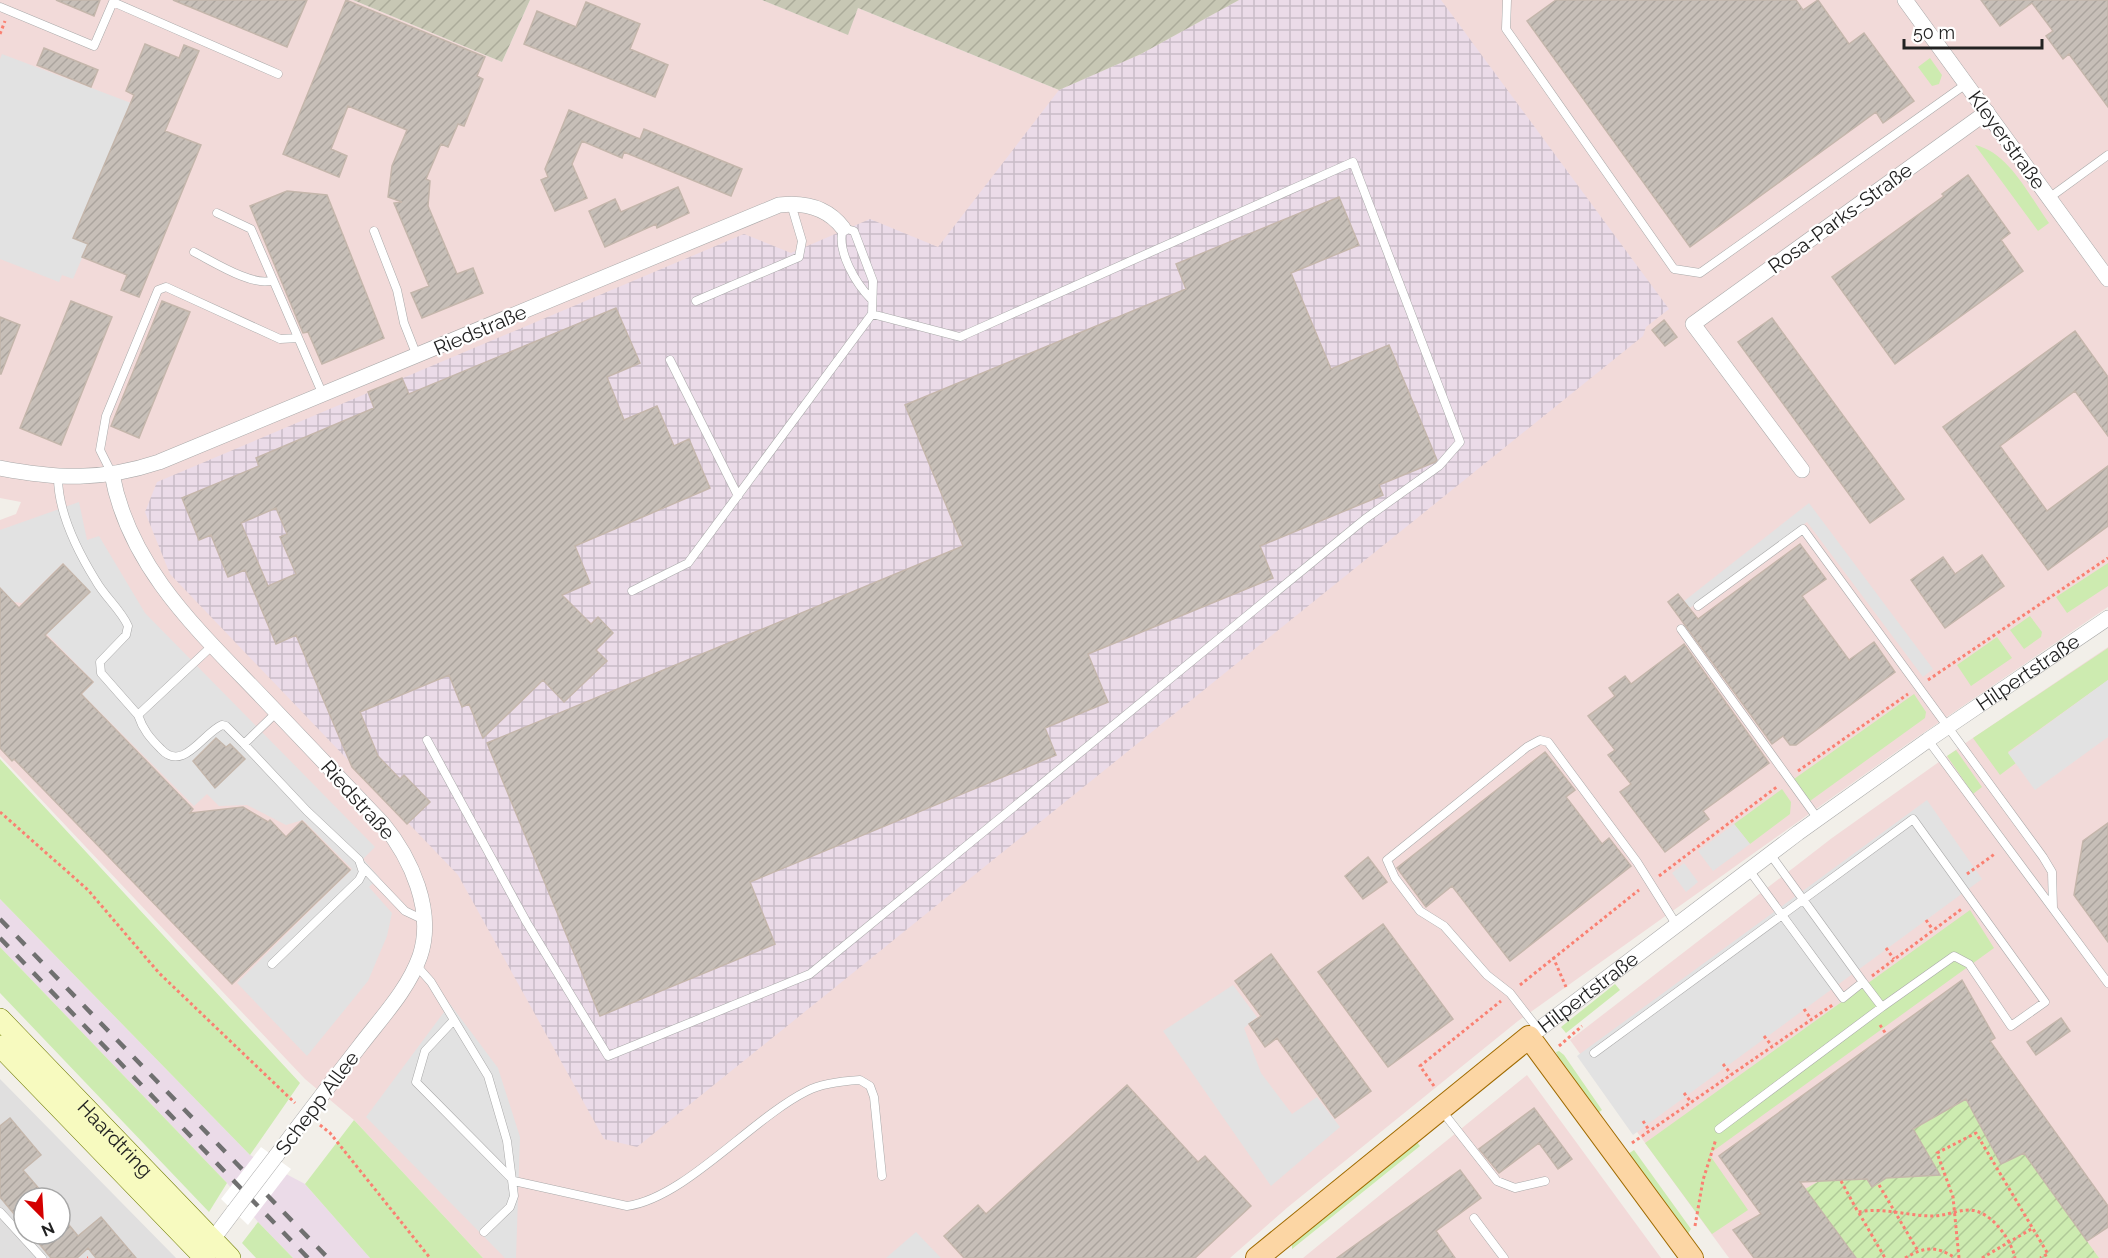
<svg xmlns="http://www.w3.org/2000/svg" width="2108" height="1258" font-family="Raleway,sans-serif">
<defs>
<pattern id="industrial-grid" width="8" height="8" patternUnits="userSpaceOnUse" patternTransform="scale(1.5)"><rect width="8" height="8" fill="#ebdbe8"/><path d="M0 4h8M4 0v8" fill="none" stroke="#c9bcc7"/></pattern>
<pattern id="construction-furrows" width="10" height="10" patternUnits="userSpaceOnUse" patternTransform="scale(1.5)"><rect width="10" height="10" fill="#c7c7b4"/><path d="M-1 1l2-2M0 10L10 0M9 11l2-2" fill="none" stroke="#abab9a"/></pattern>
<pattern id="garden-furrows" width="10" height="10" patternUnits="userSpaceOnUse" patternTransform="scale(1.5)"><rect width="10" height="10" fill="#cdebb0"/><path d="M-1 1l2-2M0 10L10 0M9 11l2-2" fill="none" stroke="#b0c997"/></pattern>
<pattern id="building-hatch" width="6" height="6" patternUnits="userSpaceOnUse" patternTransform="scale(1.5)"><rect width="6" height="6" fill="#c7bfb8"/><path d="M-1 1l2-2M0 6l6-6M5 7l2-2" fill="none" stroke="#aba49e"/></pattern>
</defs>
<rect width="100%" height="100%" fill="#f2efe9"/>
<path fill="#e0dfdf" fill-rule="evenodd" d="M0,1079l176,179h-176zM24,1198h36v36h-36z"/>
<path fill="#f2dad9" d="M0,0h353l149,62 28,-62h232l85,34 11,-26 201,82 82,-36 98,-54h869v607l-195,133 -395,281 -230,186 -58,51h-747l-129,-138 -49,-41 -305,-323v-236l16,-6 5,-12 -21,-4z
M2108,647v611h-379l-159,-218 262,-202 135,-96z
M1527,1075l134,183h-358z"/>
<path fill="url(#industrial-grid)" d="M1239,0h202l228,309 -23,18 -3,9 -1006,811 -33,-8 -146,-264 -288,-301 -25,-62 12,-30 587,-248 47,19 79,-34 68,28 121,-157 82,-36z"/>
<path fill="#ebdbe8" d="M0,899l250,256 55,29 65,74h-77l-35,-36 -31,-39 -227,-236z"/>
<path fill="url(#construction-furrows)" d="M353,0h177l-28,62z
M762,0h477l-98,54 -82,36 -201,-82 -10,27z"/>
<path fill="#cdebb0" d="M1930,58l12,17 -3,9 -7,2 -14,-19z
M1975,145c35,8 54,51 74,78l-11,8z
M2108,563v23l-41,27 -11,-16z
M2030,616l12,16 -1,5 -17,12 -14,-19z
M1997,637l15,21 -41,28 -14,-21z
M2108,648v32l-100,72 8,11 -16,12 -27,-37z
M1914,694l12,18 -1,6 -115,83 -16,-22z
M1956,750l26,37 -9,7 -26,-38z
M0,759l300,324 -50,72 -250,-256z
M1782,789l9,13 -1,12 -40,30 -16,-20z
M1970,910l24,38 -285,206 39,56 -36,24 -67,-91z
M0,947l227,236 -18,29 -209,-219z
M1615,984l5,6 -54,43 -5,-6z
M1559,1051l5,4 38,55 -4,3 -40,-56 -2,-5z
M354,1120l129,138h-113l-65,-74z
M1416,1141l4,5 -128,103v-7z
M1634,1150l57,79 -4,6 -59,-81z
M258,1222l35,36h-37l-14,-15z"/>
<path fill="url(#garden-furrows)" d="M1966,1099l58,54 75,105h-243l-51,-69 59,-33 3,23 5,8 14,-9 53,-4 -19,-33 -12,-9z"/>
<path fill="#e2e2e2" d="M2,54l129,49 -58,134 15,7 -15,35 -11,-4 -3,7 -59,-23v-200z
M79,502l8,38 12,-4 46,77 230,234 -12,12 16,18 -10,10 23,26 -5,23 -19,45 -61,75 -70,-73 115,-114 -49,-49 -17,5 -39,-20 -28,1 -12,-12 -13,12 -112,-112 12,-12 -47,-48 43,-42 -27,-29 -41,40 -8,-1 -14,-15v-57z
M1809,503l124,166 -10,8 -116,-155 -128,94 -5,-7z
M2108,680v57l-73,53 -27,-37z
M1927,800l55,79 -349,256 -56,-79z
M1734,824l16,20 -37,27 -15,-20z
M1684,863l14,19 -12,10 -14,-19z
M1233,985l24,32 -13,11 17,45 31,41 25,-17 23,30 -69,59 -108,-155z
M450,1004l48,64 22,69 -4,121h-11l-139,-141z
M916,1232l25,26h-55z"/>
<path fill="#fff" d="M261,1147l30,22 -43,56 -27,-26z"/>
<path fill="url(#building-hatch)" stroke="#c4b6ab" stroke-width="1.5" fill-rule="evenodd" d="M56,0h44l-6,16z
M173,0h134l-20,47z
M346,0l139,57 -8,19 6,3 -19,47 -6,-2 -10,23 -7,-3 -15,35 4,2 -2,25 29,68 16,-6 10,25 -61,25 -11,-25 18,-7 -35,-83 8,-1 -14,-5 4,-31 15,-36 -59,-24 -17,43 16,7 -8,21 -56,-23z
M1556,0h240l7,10 15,-10 31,44 15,-11 50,68 -31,22 -7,-11 -186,135 -163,-226z
M1981,0h127v107l-39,-53 -6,5 -17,-23 7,-5 -21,-28 -32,23z
M586,2l54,22 -10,25 38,16 -13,32 -131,-53 13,-33 39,16z
M145,44l34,14 5,-13 15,6 -34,80 36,14 -62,152 -18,-7 6,-15 -45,-18 6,-13 -15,-6 61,-143 -8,-4z
M44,48l54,22 -7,17 -54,-22z
M569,110l71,29 4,-10 98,40 -11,27 -107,-44 -2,6 -40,-17 -10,23 15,34 -32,13 -14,-31 7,-3 -3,-8z
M1968,175l42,58 -9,7 22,31 -128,93 -63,-87 112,-81 -2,-2z
M678,187l11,26 -32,15 -1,-4 -51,23 -16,-36 26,-12 6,13z
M287,191l40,4 57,143 -62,26 -14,-32 -5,1 -53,-127z
M1339,197l20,48 -68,28 40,96 58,-24 48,115 -2,2 -56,23 4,10 -123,51 13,32 -185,76 20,48 -63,26 11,27 -306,127 25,62 -175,72 -113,-273 476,-197 -58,-141 281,-116 -10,-25z
M71,301l41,16 -51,128 -41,-17z
M162,301l28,11 -51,126 -28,-12z
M616,308l24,55 -33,14 17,43 33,-14 17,40 15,-7 21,49 -135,58 15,37 -28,12 29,29 7,-7 15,16 -17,17 11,11 -43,41 -21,-22 -60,58 -14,-34 -7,3 -13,-32 -89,37 18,44 22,23 4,-4 26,27 -23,22 -55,-57 -56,-132 -20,9 -31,-74 -17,7 -17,-42 -12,5 -17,-42 77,-32 -3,-8 118,-50 -6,-16 34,-14 7,16zM276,508l11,26 -7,3 16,37 -28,12 -27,-63z
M0,317l20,8 -19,49h-1z
M1772,318l132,181 -34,24 -132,-181z
M1664,320l13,17 -12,9 -13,-16z
M2075,331l33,46v59l-33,-45 -75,55 47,65 61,-45v60l-60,44 -105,-143z
M1800,544l26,35 -24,17 47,64 25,-18 21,30 -99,73h-6l-7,-9 -11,8 -104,-142 10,-8 20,25z
M1982,555l22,31 -59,42 -34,-48 32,-23 12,17z
M63,564l27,28 -45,43 48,47 -12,12 112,115 -3,4 53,-6 25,15 2,-2 16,17 16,-16 48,49 -118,114 -218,-225 -2,2 -12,-13v-160l19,20z
M1684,644l85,119 -66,48 6,8 -44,33 -45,-60 11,-8 -23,-29 7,-5 -27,-34 27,-20 -6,-8 16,-12 6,8z
M216,738l10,9 4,-3 15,15 -30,29 -22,-27z
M1545,752l30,38 -9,7 36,47 7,-6 22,28 -121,95 -58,-75 -26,21 -29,-39z
M2108,823v119l-34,-47 9,-54z
M1368,857l19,25 -24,17 -18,-23z
M1383,924l70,95 -65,48 -70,-95z
M1271,954l100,137 -36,27 -58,-80 -12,9 -16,-23 12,-8 -26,-35z
M1962,980l33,58 -5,3 118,165v21l-21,14 -63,-88 -23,11 -35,-65 -53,30 27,46 -54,3 -14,9 -5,-8 -67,3 56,76h-102l-21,-28 28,-16 -42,-58z
M2061,1018l9,13 -34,24 -9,-13z
M1127,1085l71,77 7,-6 46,50 -56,52h-231l-20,-22 34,-31 8,9z
M1534,1108l38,51 -14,10 -19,-26 -40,30 -20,-24z
M10,1118l31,37 -18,15 24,28h-23v28l-24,-29v-71z
M1460,1170l21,28 -45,33 19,27h-118z
M60,1214l18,22 23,-19 35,41h-40l-8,-10 -11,10h-26l-20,-24h29z"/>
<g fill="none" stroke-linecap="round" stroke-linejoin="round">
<defs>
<path id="service" d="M1507,0l-1,29 168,240 26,4 266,-189
M0,7l94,39 19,-44 165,72
M2049,198l59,-43
M217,213l34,16 72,166
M374,231l23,59 7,33 13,33
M194,252c18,9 60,36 79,28
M696,301l103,-44 3,-16 -11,-37
M670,360l68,136
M112,474l-12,-24 6,-34 52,-126 8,-3 114,52 18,-1
M58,477c0,35 20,75 38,104 9,16 25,29 32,45l-2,9 -26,27 1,11 37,42 75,-70
M632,591l56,-28 184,-249 1,-33 -19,-50 -11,-3c-7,23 13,56 29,72
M1698,606l105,-77 240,328 9,15 1,36
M1681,629l137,190
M138,715c5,15 12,23 23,34 22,24 42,-16 61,-24l4,1 18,18 33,-32
M427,740l100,183 81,133 202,-82 555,-455 74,-53 21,-24 -107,-280 -393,175 -88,-23
M1928,740l180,243
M244,744l63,67 52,49 4,12 -4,8 -87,84
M363,867l42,44 19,9
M1749,870l94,128 20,-16 -93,-128
M416,965l15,17 57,94 19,65 7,55 -4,11 -26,25
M453,1021l-28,30 -9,31 98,99 113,25c58,-8 124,-87 180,-115 15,-8 36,-10 53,-11l10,6 4,11 8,79
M1538,1029l-28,-36 -23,-18 -43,-49 -24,-15 -25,-33 -8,-18 140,-113 13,-7 8,2 89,120 39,62
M1594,1053l319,-234 132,183 -34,24 -42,-62 -15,-8 -72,51 -19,-25
M1442,1111l55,70 18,7 30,-7
M1719,1129l163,-122
M0,1212l42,46
M1474,1218l30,40"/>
<g id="minor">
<path d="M1905,0l203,279"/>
<path d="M0,468c58,11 102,13 159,-6l620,-257c25,-3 48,2 64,23"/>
<path d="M1802,470l-109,-146 294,-212"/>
<path d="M112,474c17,94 88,158 151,224 40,42 80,84 120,126 28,34 52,87 37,132 -12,34 -39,62 -61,91 -28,36 -56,73 -83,109"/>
<path id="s1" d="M1529,1037l269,-204 130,-93 180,-122"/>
<path d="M207,1247l27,-36"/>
</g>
<g id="secondary">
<path id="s2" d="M0,1019l230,239"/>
<path d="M0,1046l205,212"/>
</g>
<path id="primary" d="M1257,1258l272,-221 163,221"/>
</defs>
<use href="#service" stroke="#a9a9a9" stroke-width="9"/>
<use href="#minor" stroke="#a9a9a9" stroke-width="16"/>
<use href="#secondary" stroke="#707d05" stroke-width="22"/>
<use href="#primary" stroke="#a06b00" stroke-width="24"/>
<path stroke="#fa8072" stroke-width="3" stroke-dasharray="3 3" stroke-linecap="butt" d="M0,34l5,-13
M1928,680l180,-122
M1798,771l110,-77
M0,812l88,78 71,83 136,130
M1967,874l29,-21
M1659,876l119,-90
M1926,920l7,10
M1886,948l8,11
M1553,957l13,30
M1872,976l91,-68
M1520,985l119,-95
M1804,1009l7,10
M1880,1025l6,9
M1764,1036l8,10
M1559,1046l23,-20
M1723,1064l8,10
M1434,1086l-14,-20 81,-65
M1684,1093l7,9
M1643,1121l6,9
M320,1125l10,8 100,125
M1632,1143l202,-139
M1841,1181l17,31c25,-5 50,4 75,4 12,0 24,-6 37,-6 21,1 41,29 45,48
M1879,1185l39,66
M1859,1213l26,45
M1695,1226l8,-46 13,-41
M87,1258h1
M1905,1258c19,-11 31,-13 50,0
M1959,1258l-6,-61 -16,-44 39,-20 72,121 -8,4
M1982,1258l51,-30"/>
<use href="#service" stroke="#fff" stroke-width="8"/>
<use href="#minor" stroke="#fff" stroke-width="15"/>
<use href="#secondary" stroke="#f7fabf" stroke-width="21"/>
<use href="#primary" stroke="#fcd6a4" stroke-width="22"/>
<path stroke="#707070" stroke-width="4.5" stroke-dasharray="12 12" stroke-linecap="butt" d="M0,919l328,339
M0,938l308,320"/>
<defs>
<path id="minor-bridge" d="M234,1211l42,-55"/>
</defs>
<use href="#minor-bridge" stroke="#a9a9a9" stroke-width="16" stroke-linecap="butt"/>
<use href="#minor-bridge" stroke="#fff" stroke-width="15"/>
</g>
<g text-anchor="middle" stroke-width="4.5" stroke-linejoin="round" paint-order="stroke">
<g font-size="20" fill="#222" stroke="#fff">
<text transform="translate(2007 140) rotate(54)" y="7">Kleyerstraße</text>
<text transform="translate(1840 218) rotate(-36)" y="7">Rosa-Parks-Straße</text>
<text transform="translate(480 330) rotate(-23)" y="7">Riedstraße</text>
<text dy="7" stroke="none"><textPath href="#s1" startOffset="618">Hilpertstraße</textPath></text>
<text transform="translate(358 800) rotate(48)" y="7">Riedstraße</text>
<text dy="7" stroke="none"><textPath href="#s1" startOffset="74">Hilpertstraße</textPath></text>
<text transform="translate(317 1103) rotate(-53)" y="7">Schepp Allee</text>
<text dy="7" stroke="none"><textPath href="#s2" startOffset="166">Haardtring</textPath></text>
</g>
</g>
<g transform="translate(42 1216) rotate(156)"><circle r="28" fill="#ffffff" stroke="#a7a7a7" stroke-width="1.5"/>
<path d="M0-4.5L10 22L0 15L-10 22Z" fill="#d40000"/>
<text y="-9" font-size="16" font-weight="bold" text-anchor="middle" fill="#222222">N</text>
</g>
<path d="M1904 39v9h138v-9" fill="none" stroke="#222222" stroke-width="3"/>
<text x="1913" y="39" font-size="18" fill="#222222" stroke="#ffffff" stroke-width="4.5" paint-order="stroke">50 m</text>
</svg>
